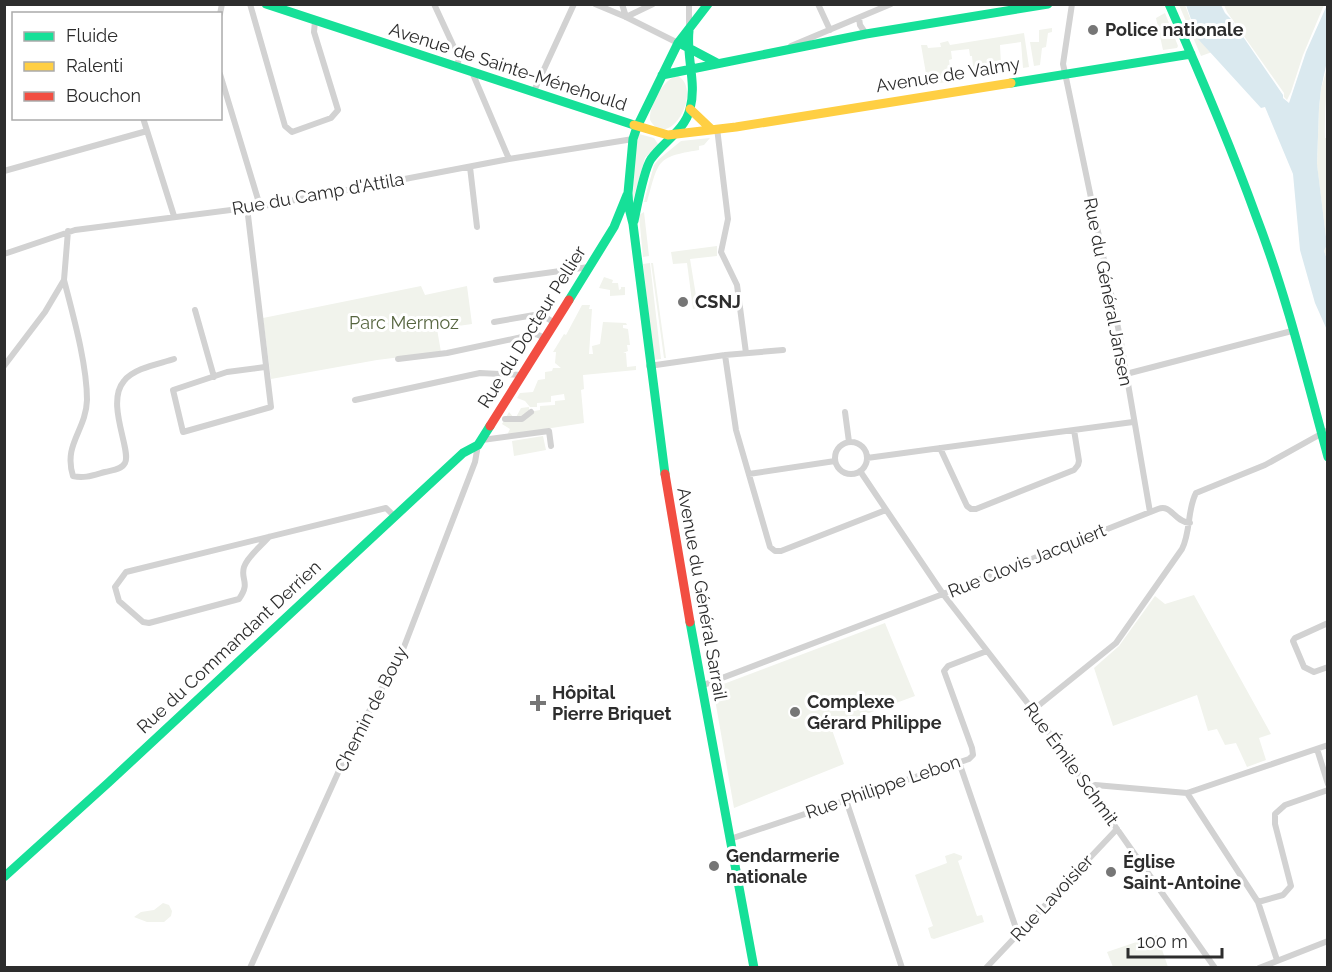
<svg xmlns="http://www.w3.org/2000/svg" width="1332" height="972" font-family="Raleway,sans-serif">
<rect width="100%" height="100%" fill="#fff"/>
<path fill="#f1f3ec" d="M1179,5h6l8,21 6,-8 16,33 -14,5z
M1224,5h100l-21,50 -12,37 -4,8 -3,-3v-4l-57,-81z
M1165,13l13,33 -1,2 -14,2 -7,-32z
M1052,28v4l-4,1 -2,14 -4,1 -2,17 -6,1 -4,-24h9v-12z
M1024,33l5,34 -6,1 -2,-26 -21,3 1,19 3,1 1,7 -31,5 -2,-21h-2l-1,-7 -18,2 1,8 -3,1 3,21 -24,4 -7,-40h6l1,3 13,-1 -1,-4 8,-2 2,4z
M1328,64c-1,25 -4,49 -3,74h3l-1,121 -3,-8 3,-6 -10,-80 2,-57 2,-19z
M678,76c26,15 -10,77 -28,44 -1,-14 14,-43 28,-44z
M639,134l15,4 4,6 -13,14 -12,42 1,-45z
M710,138l-6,7 -5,1v4c-44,7 -40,11 -52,52h-3l10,-37 5,-6 22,-18z
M644,212l5,44 -6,1 -4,-42z
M717,246v10l-27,3 8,49 -5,1 -6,-46 -14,1 -2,-12z
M650,263l11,96 -7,1 -11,-96z
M651,263h2l13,95h-2z
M604,277l9,3 -1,3h6l1,7 2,-1v-2h4v8l-15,1v-6l-11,-2z
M421,286l4,9 42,-9 5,38 -35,5 4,23 -64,8 -106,19 -8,-61z
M582,305h8l-1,4h3l-3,45h4l-1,-8 8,-2 3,-22 23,1 1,2h-4v3l5,1 2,16h-3l1,6 -5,2h3l1,14 9,-1v4l-53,5 1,14 -3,1 3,33 -77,12 3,-6 -8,-5 7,-12 6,7 6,-11 8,-1v5l11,-2v-4l15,-1v-4l10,-1 -1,-6 -13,2v6l-14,1v4h-7l-5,-6 -8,-3 3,-5 13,-1 5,-12 7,-1v-7l7,-1 1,-3h8l-6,-5 1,-11h-3l11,-18 2,1z
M543,436l3,14 -32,6 -2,-15z
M1194,595l77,139 -12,4 7,22 -19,7 -11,-24 -11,2 -8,-16 -9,2 -11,-36 -84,31 -19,-58 25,-22 36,-50 10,8z
M885,623l30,73 -84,31 13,37 -110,44 -21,-120z
M954,853l8,3v3l-4,2 19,55 5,-1 2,7 -50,17 -3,-1 -3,-10 5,-2 -18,-51 32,-12 -2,-7z
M163,903l6,2 3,6 -1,5 -7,6h-17l-13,-5 7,-5 13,-2z
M1157,935l11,32h-55l-6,-15z"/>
<path fill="#dae9ef" d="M1186,5h35l4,8 6,6 52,76v3l6,5 17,-51 21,-47v56l-6,28 -2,19 -2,56 10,81 -3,6 3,8v71l-12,-27 -15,-53 -7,-76 -28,-67 -4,1 -63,-69z"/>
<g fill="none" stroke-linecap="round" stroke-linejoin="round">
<path stroke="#d2d2d2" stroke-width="6" d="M250,4l35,122 7,6 39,-14 7,-8 -24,-78 1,-11
M434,4l25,54 -2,9
M595,4l31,13 52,26
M622,4l4,13
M818,4l12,26
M1072,4l-9,60 2,9 55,264 30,175
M220,14l2,-10
M626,17l27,-13
M859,18l1,7 6,9
M689,28v-24
M791,46l100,-42
M472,72l37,87
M220,74l40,132
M533,93l41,-89
M143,118l31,98
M717,128l11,91 -7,33 16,33 9,68
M470,167l7,60
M4,171l143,-40
M247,207l24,200 -88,25 -10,-42 54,-18 38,-5
M4,254l71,-24 194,-25 240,-46 124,-20
M64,280c9,35 23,84 23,120 -1,31 -24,44 -14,76 11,3 21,-1 32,-4 7,-2 16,-2 20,-9 7,-12 -20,-60 -1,-82 10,-13 35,-17 50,-22
M496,280l93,-13
M195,310l19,67
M494,322l46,-8 15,9
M725,355l11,75 34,117 5,4h6l105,-41
M398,359l49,-6 89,-19 9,4
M4,366l41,-54 19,-32 4,-49
M649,366l76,-11 58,-5
M1126,374l166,-43
M355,400l125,-27 42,2
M845,412l4,30
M505,419h17l9,-7
M482,440l67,-9 2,15
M835 458a16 16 0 1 1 32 0a16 16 0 1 1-32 0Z
M940,448l27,58 4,3h5l98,-39 4,-5 1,-4 -5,-31
M867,458l266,-36
M860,471l83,123 90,116 182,258
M749,474l86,-13
M269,537c-7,8 -22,20 -25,30 -4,13 7,15 -5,32l-90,24 -6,-1 -24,-21 -4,-14 11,-15 260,-64 8,8
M1328,623l-33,15 -2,3 11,26 10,5 14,-5
M701,686l242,-92 215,-85c14,-5 15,12 32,14
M1033,710l83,-67 66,-94c9,-18 5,-39 14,-56l69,-28 63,-35
M1317,749l11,35
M959,762l59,172
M1088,789l7,-4 92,8 141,-48
M1187,793l71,109 19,58
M846,800l56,168
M730,839l239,-80 4,-4 -1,-7 -28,-77 4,-5 39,-15
M1258,902l25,-7 8,-9 -16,-62v-10l10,-9 43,-15
M250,968l101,-224 51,-92 73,-190 3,-17
M986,968l131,-139
M1259,968l69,-27"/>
<path stroke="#16e098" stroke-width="9" d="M266,4l368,121
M1169,4c31,70 61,140 87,212 30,78 50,160 72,241
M683,45l34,18
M662,75l204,-41 182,-30
M1011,83l180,-29
M634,221c3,-14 10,-52 17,-62 12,-17 34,-29 39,-50 7,-26 -4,-52 -1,-78
M569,300l45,-73 13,-32
M665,474l-32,-250 -4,-16 -1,-15 5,-54 4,-12 41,-84 30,-39
M690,622l64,346
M4,877l104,-94 355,-330 15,-8 12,-19"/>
<path stroke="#ffcf43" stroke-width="9" d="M690,109l20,19
M634,125l34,10 68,-8 275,-44"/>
<path stroke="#f24e42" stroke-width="9" d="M490,426l79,-126
M665,474l25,148"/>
</g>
<g fill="#767676" stroke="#fff" stroke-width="2">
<circle cx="1093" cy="30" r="6"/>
<circle cx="683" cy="302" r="6"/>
<path d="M535 694h6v6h6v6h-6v6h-6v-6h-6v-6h6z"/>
<circle cx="795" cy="712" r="6"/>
<circle cx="714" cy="866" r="6"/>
<circle cx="1111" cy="872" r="6"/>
</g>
<g text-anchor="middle" stroke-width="6" stroke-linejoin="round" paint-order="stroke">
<g font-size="18" font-weight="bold" fill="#2d2d2d" stroke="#fff" text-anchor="start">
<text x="1105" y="36">Police nationale</text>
<text x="695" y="308">CSNJ</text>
<text x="552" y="699">Hôpital<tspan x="552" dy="21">Pierre Briquet</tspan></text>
<text x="807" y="708">Complexe<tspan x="807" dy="21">Gérard Philippe</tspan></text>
<text x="726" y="862">Gendarmerie<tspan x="726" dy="21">nationale</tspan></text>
<text x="1123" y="868">Église<tspan x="1123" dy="21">Saint-Antoine</tspan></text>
</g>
<g font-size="18" fill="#2d2d2d" stroke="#fff">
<text transform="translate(508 67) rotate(18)" y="6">Avenue de Sainte-Ménehould</text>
<text transform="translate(948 75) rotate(-9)" y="6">Avenue de Valmy</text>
<text transform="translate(318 194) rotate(-10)" y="6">Rue du Camp d'Attila</text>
<text transform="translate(1108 292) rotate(79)" y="6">Rue du Général Jansen</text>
<text transform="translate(532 327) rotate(-58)" y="6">Rue du Docteur Pellier</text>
<text transform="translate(1027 561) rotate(-22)" y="6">Rue Clovis Jacquiert</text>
<text transform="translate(702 594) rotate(80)" y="6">Avenue du Général Sarrail</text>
<text transform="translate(229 647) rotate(-43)" y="6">Rue du Commandant Derrien</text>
<text transform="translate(371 709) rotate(-63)" y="6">Chemin de Bouy</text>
<text transform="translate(1071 764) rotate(54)" y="6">Rue Émile Schmit</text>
<text transform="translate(883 787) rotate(-19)" y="6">Rue Philippe Lebon</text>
<text transform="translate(1052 898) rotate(-47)" y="6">Rue Lavoisier</text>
</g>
<g font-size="18" fill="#56653f" stroke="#fff">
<text x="404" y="329">Parc Mermoz</text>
</g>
</g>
<rect width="1332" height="972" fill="none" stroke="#2d2d2d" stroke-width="12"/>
<rect x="12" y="12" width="210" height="108" fill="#ffffff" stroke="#ababab" stroke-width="1.5"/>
<rect x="24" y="32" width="30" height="9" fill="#16e098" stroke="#ababab" stroke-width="1.5"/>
<text x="66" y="42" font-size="18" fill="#2d2d2d">Fluide</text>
<rect x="24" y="62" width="30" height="9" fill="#ffcf43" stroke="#ababab" stroke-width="1.5"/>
<text x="66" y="72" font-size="18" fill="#2d2d2d">Ralenti</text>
<rect x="24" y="92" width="30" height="9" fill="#f24e42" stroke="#ababab" stroke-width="1.5"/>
<text x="66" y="102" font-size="18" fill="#2d2d2d">Bouchon</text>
<path d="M1128 948v9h94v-9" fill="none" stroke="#2d2d2d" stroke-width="3"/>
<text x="1137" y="948" font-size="18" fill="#2d2d2d" stroke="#ffffff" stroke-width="4.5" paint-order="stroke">100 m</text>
</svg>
